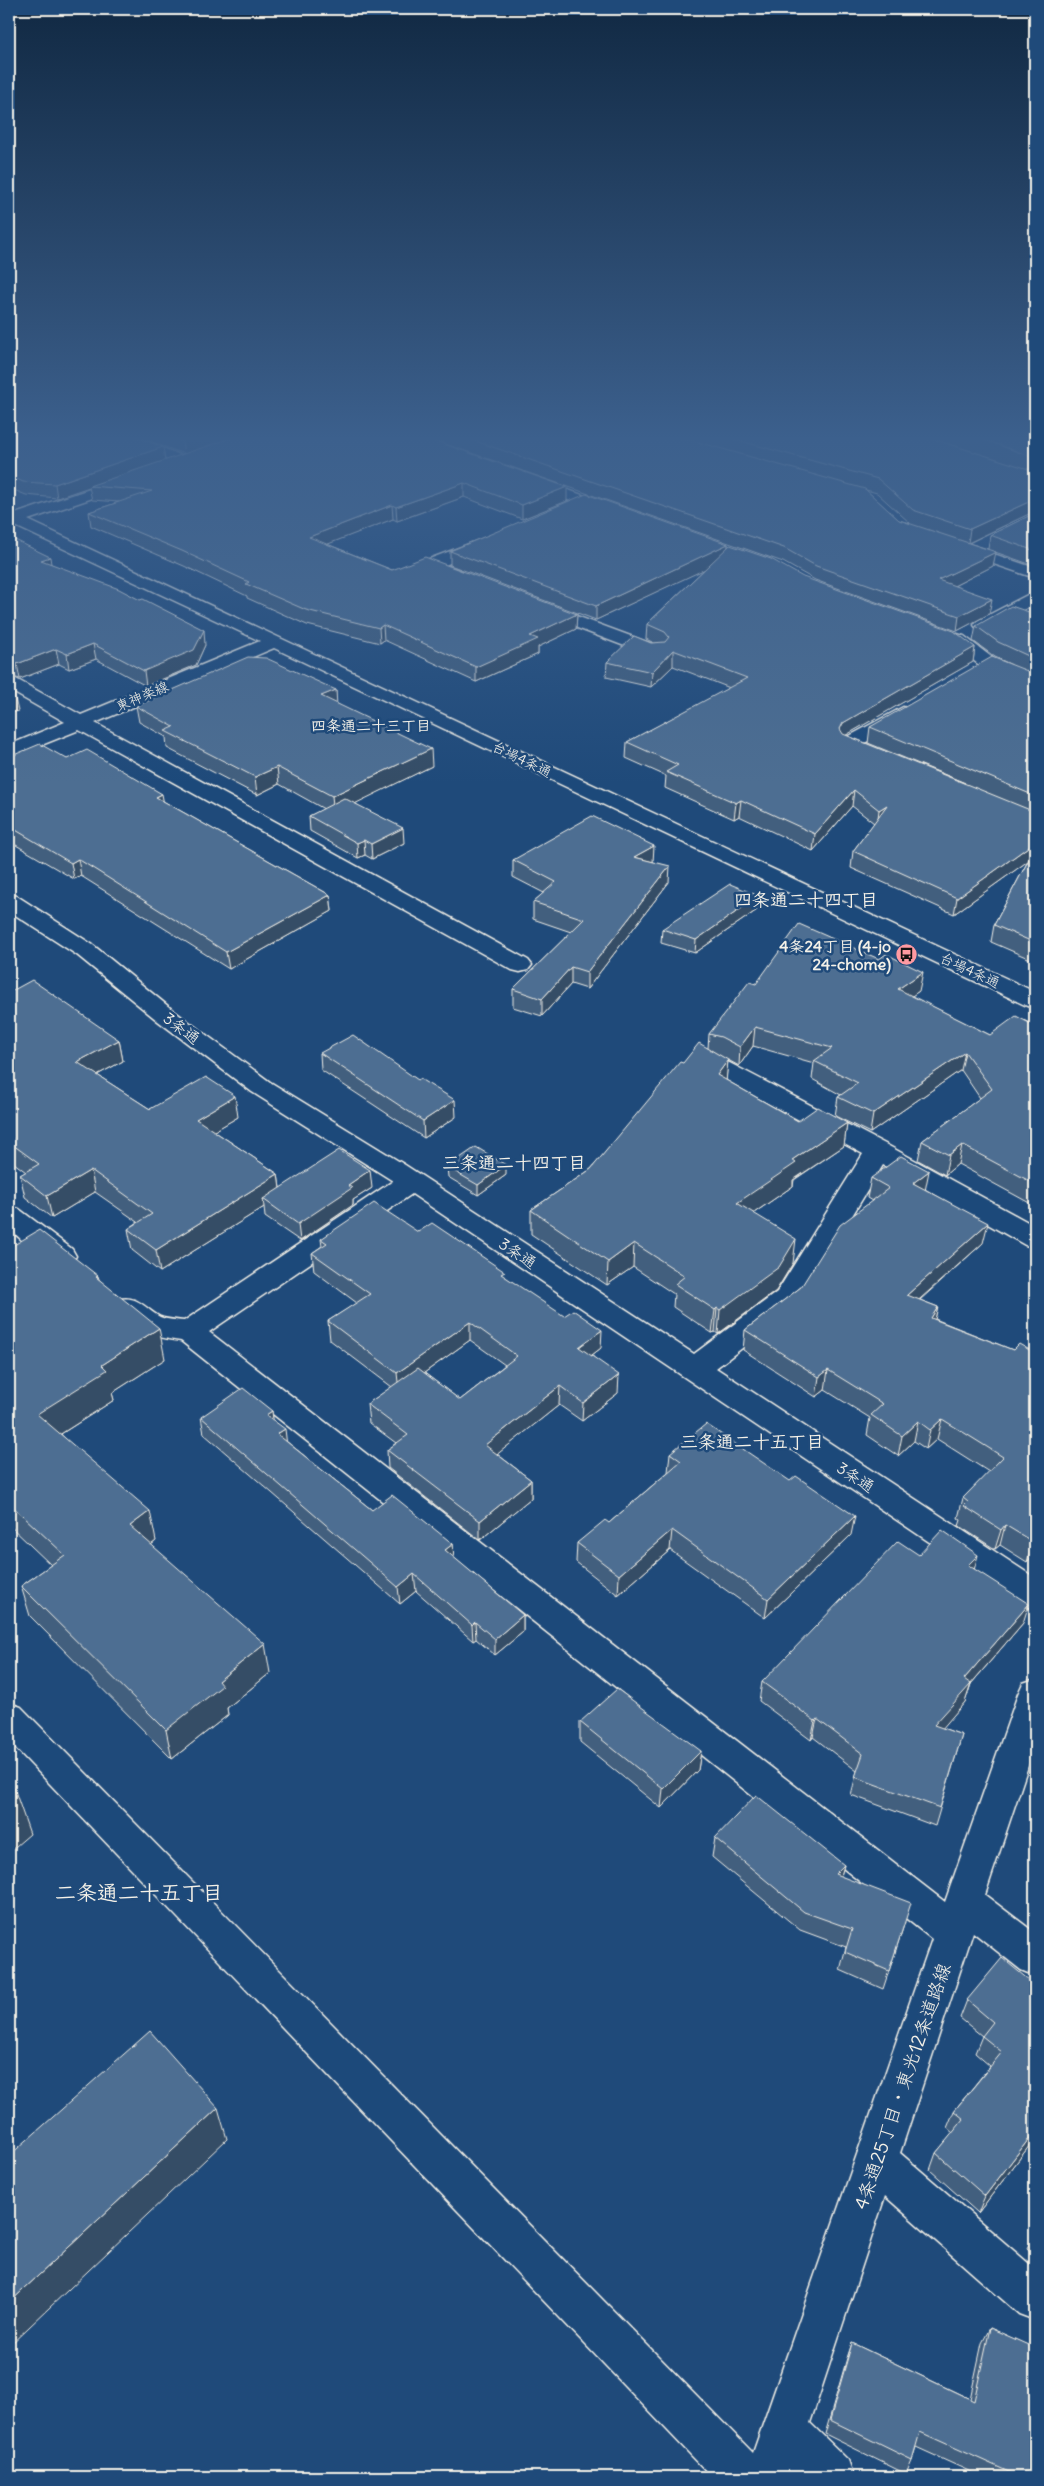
<svg xmlns="http://www.w3.org/2000/svg" width="1044" height="2486" font-family="Delius,'Klee One',sans-serif">
<rect width="100%" height="100%" fill="#1f4a7a"/>
<filter id="ink" filterUnits="userSpaceOnUse"><feTurbulence type="fractalNoise" baseFrequency=".02" numOctaves="2"/><feDisplacementMap in="SourceGraphic" scale="10" xChannelSelector="R" yChannelSelector="G"/><feConvolveMatrix kernelMatrix="1 2 1 2 8 2 1 2 1" color-interpolation-filters="sRGB"/></filter>
<g filter="url(#ink)">
<g fill="none" stroke-linecap="round" stroke-linejoin="round">
<defs>
<path id="minor" d="M109,435h20l61,24 3,3 -3,3h-10l-69,-27z
M126,477l5,2 3,3 -3,3 -103,35 1007,472v16l-8,-2 -753,-358 -179,75 433,237 4,5 -4,5 -8,2 -8,-2 -433,-240 -70,28v-13l56,-23 -56,-32v-13l7,2 65,36 179,-74 -247,-116 -4,1v-14l6,2z
M531,477l88,31 2,3 -8,5 -6,-2 -81,-29 -3,-3 3,-3z
M485,538l6,2 2,3 -2,3 -46,19 17,6 2,4 -2,4h-12l-26,-10 -2,-4 2,-4z
M958,542l77,26v10l-83,-28 -2,-3 2,-3z
M1035,591v12l-46,26h-12l-3,-4 3,-4z
M541,603l122,45 3,4 -3,4h-12l-116,-44 -3,-4 3,-4z
M941,629l23,7 30,23 41,18v13l-53,-23 -30,-23 -17,-6 -3,-4 3,-4z
M903,707l7,2 3,4 -3,4 -54,31h-14l-3,-4 3,-4z
M9,894l8,2 76,49 81,66 96,71 135,83 289,189 83,-62 86,-138 -163,-87 -3,-5 3,-5 9,-3 9,3 169,88 148,81v21l-10,-2 -142,-80 -86,141 -81,62 319,210v31l-12,-4 -611,-411 -203,138 736,570 73,-208 5,-11 12,-4v66l-50,150 50,38v43l-14,-6 -48,-38 -73,221 135,116v51l-16,-6 -134,-118 -75,227 38,37 6,17h-56l-5,-5 -2,5h-79l-703,-736v-38l12,4 732,746 179,-514 -751,-598c-26,-4 -54,-9 -68,-34l4,-7c20,-6 27,8 43,17 7,3 17,3 24,4l209,-140 -141,-89 -94,-71 -81,-66 -68,-44z
M9,1206l10,3 53,40 4,7 -4,7c-24,6 -46,-21 -63,-34z"/>
</defs>
<use href="#minor" stroke="#f4f1e8" stroke-width="3"/>
<use href="#minor" fill="#1f4a7a" fill-rule="evenodd"/>
</g>
<path fill="#425f7e" stroke="#f4f1e8" fill-rule="evenodd" d="M9,435l154,12 2,14 19,-7 -50,-19h284l149,66 -45,18 -58,-22 -67,24 -4,-2 -66,25 65,26 185,44 -1,15 -38,18v7l-62,28 -92,-42 -4,3 -73,-18 -60,-27v-2l-63,-30 -93,-40 -2,-14 30,-10 -27,-2 -3,-13 -32,11 -31,-3 -17,-7z
M420,435h615v76l-66,32 19,6 2,-14 45,-22v53l-40,-14 -2,14 -39,20 35,28 -32,17 -142,-51 -32,-18zM866,490l11,3 33,30 -11,-3z
M9,537l42,27 154,81 -9,20 -50,21 -50,-27 -27,10 -10,-5 -39,15 -11,-3z
M728,544v4l247,99 -2,15 -127,73 119,48 -97,-40 2,-16 142,-62 -17,-8 -22,-16 3,-15 59,-12v347l-44,-19 3,-17 34,-64 -74,53 -103,-46 2,-17 21,-28 -22,-17 -39,45 -74,-35 -5,3 -69,-31 1,-12 -40,-18 1,-16 103,-54 -57,-22 -22,21 -45,-10 1,-15 44,-19h3l-8,-4 1,-15 59,-56 -110,52 -146,-55v-14z
M336,690v13l96,63 -77,37 49,40 -32,16 -7,-4 -7,3 -48,-27 -1,-15 15,-7 -45,-25 -22,11 -90,-47 -1,-11 -27,-15 -3,-16z
M9,756l58,3 96,42 167,94 2,16 -103,58 -148,-93 -7,3 -65,-38z
M513,860l140,1 16,21 -82,107 -16,-5 -29,32 -29,-9v-18l58,-57 -38,-13v-17l11,-9 -31,-16z
M759,896l-2,14 -62,43 -34,-10 1,-14z
M756,984l163,7 -8,5 79,39 45,-9v180l-77,-42 -13,11 -27,-15 4,-19 58,-43 -19,-28 -91,63 -35,-17 3,-19 3,-2 -29,-16 2,-16 -61,-17 -14,20 -11,-6 -2,20 72,41 49,2 -3,23 -50,34 -1,6 -39,27 39,50 -17,28 -58,43 -3,-2 -3,1 -39,-26 1,-13 -41,-27 -26,18 -76,-51v-24l60,-41 92,-106 25,-15 1,-14z
M9,991l110,49 4,21 -26,14 53,34 88,8 -24,14 64,43 2,14h92l-19,12v5l-53,36 -35,-24 -1,-10 -104,65 -28,-22 -4,-21 10,-7 -43,-30 -43,26 -27,-21 -5,-22 6,-3 -12,-9 -2,-7 -3,-2z
M320,1053l136,64 -32,21 -103,-68z
M447,1167l59,8 -28,20 -30,-18z
M871,1178l54,11 58,54 -63,57 18,7 -3,12 78,31 22,203 -8,9 -27,-17 -5,4 -36,-23 2,-6 -3,-2 5,-20 26,-26 -52,-33 -11,10 -12,-8 -16,15 -31,-21 3,-17 -45,-28 -9,7 -73,-47 2,-20 56,-43 71,-86 -5,-3z
M418,1232l87,45 96,71 -9,7 26,38 -36,28 -23,-16 -62,49 34,26v18l-51,42 -92,-72 -1,-18 9,-7 -27,-20 -2,-19 25,-17 -62,-47 -2,-19 29,-18 -43,-32 -2,-18 10,-7 -1,-7zM470,1340l35,25 -45,35 -36,-27z
M9,1248l89,28 1,3 66,80 -53,34 2,7 -53,34 95,107 -5,4 119,128 -43,35 1,7 -56,44 -142,-143 -9,-30 30,-21 -42,-40z
M1035,1285v21l-5,-3z
M272,1411l1,9 13,21 86,69 81,34 1,14 69,57v17l-28,23 -19,-16 -3,2 -57,-50 -16,13 -196,-170 -3,-17z
M670,1453l181,82 -86,83 -95,-68 -52,45 -42,-33 1,-19 32,-20 59,-51z
M919,1555l55,14 49,54 -52,61 -6,18 -23,26 20,7 -27,91 -84,-31 6,-24 -44,-34 -2,3 -52,-39 3,-19z
M580,1722l121,29 -3,19 -37,38 -81,-66z
M715,1838l129,27 -3,11 64,46 -22,67 -43,-19 6,-23 -46,-17 -88,-73z
M1035,1985v158l-2,-2 -55,72 -48,-43 6,-17 17,-20 -6,-5 7,-17 36,-45 -15,-13 7,-17 -22,-18 7,-18z
M1035,2233v24l-8,-8z
M990,2328l41,19 1,-4 3,-6v140h-53l-66,-30 -4,13 -6,14 -81,-40 22,-76 5,-15 118,56 12,-56z"/>
<path fill="#364d66" stroke="#f4f1e8" d="M199,435h42l-57,19 -2,-13z
M163,447l2,14 -108,37 -2,-14z
M464,483v14l-67,24 -1,-14z
M567,487v14l-45,18v-14z
M1035,499v12l-67,32 2,-14z
M392,505l1,14 -83,32 -1,-14z
M728,544l-1,15 -131,61v-14z
M996,552l-3,14 -57,29 2,-15z
M50,557l2,14 -11,-11z
M992,599l-3,15 -32,17 2,-15z
M577,614l-1,15 -38,18v7l-62,28v-15l54,-31z
M383,625l1,15 -4,3 -1,-15z
M204,630l1,15 -9,20 -50,21 -2,-15z
M93,644l3,15 -27,10 -2,-15z
M975,647l-2,15 -132,76 -1,-9 3,-6z
M56,649l3,15 -39,15 -3,-15z
M673,650v16l-22,21 1,-15z
M336,690l1,16 -16,-10z
M14,695l4,16 -9,3v-17z
M431,749l1,17 -98,48 -2,-18z
M277,767l2,17 -22,11 -2,-18z
M854,790l-2,16 -39,45 2,-17z
M162,794l3,16 -9,-13z
M741,800l-2,16 -5,3 2,-16z
M887,805l-10,21 2,-16z
M403,828l1,15 -32,16 -1,-15z
M364,840l1,15 -7,3 -1,-15z
M1035,842v14l-81,58 3,-16z
M654,846l-1,16 -19,-5z
M78,859l3,17 -7,3 -3,-16z
M670,866l-1,16 -82,107v-17z
M330,895l2,16 -103,58 -3,-17z
M759,896l-2,14 -62,43 1,-13z
M571,967v17l-29,32v-17z
M923,972l-4,19 -24,17 3,-19z
M755,1027l-2,19 -14,20 1,-19z
M119,1040l4,21 -41,22 -5,-21z
M965,1052l-4,18 -91,63 3,-19z
M728,1060l-2,23 -9,-8z
M235,1096l3,21 -39,23 -3,-21z
M455,1100l1,17 -32,21 -1,-17z
M847,1123l-3,23 -51,34v6l-58,40 2,-23 55,-43z
M962,1145l-4,19 -13,11 4,-20z
M506,1165v10l-28,20v-10z
M91,1170l4,22 -43,26 -5,-22z
M370,1170l2,18 -19,12v5l-53,36 -2,-17 50,-39z
M929,1171l-4,20 -12,-8z
M278,1174l3,22 -18,3 1,8 -104,65 -4,-22z
M988,1223l-5,20 -80,71 4,-19z
M796,1239l-3,24 -17,28 -58,43 2,-24z
M634,1243l-1,24 -26,18 1,-23z
M938,1307l-5,20 -2,-9z
M717,1308l-2,24 -3,1 3,-23z
M470,1322v18l-71,51 -2,-18z
M159,1328l6,31 -53,34 2,7 -69,44 -8,-30 65,-49z
M602,1330l-1,18 -22,17v-18z
M828,1370l-3,20 -9,7 3,-20z
M619,1375l-1,18 -36,28 1,-18z
M560,1386l-1,19 -74,59v-19z
M272,1411l2,17 -8,-13z
M942,1419l-5,20 -11,10 4,-19z
M918,1421l-4,20 -16,15 4,-20z
M285,1429l2,17 -10,-12z
M531,1480v18l-51,42v-19z
M150,1511l6,30 -20,15 -6,-30z
M855,1516l-4,19 -86,83 3,-19z
M1005,1525l-5,20 -5,4 6,-19z
M672,1530l-2,20 -52,45 1,-20z
M1035,1540v13l-8,9 6,-20z
M453,1544l1,17 -9,-11z
M978,1555l-5,19 -5,-9z
M414,1574l2,17 -16,13 -2,-17z
M1029,1604l-6,19 -53,62 1,-1 -6,18 -36,42 5,-19 30,-46z
M523,1615v17l-28,23v-16z
M475,1622l1,17 -3,2 -1,-16z
M265,1644l5,29 -43,35 1,7 -56,44 -6,-29 52,-49z
M817,1719l-4,18 -2,3 4,-19z
M701,1751l-3,19 -37,38 2,-19z
M14,1788l16,46 -21,18v-60z
M844,1865l-5,18 -4,-9z
M218,2108l9,31 -218,207v-43z
M1035,2131v5l-2,5 -55,72 7,-17z"/>
<path fill="#4d6e92" stroke="#f4f1e8" d="M9,435h122l32,12 -108,37 -32,-2 -14,-7z
M168,435h31l-17,6z
M240,435h178l149,52 -45,18 -58,-22 -68,24 -4,-2 -83,32 83,33 33,-13 152,57 -47,22 8,3 -62,28 -93,-42 -4,3 -73,-18 -60,-26 3,-2 -67,-31 -93,-39 63,-21 -63,-5z
M458,435h215l192,54 34,31 97,32 -58,28 54,19 -33,17 -143,-50 -32,-18z
M719,435h201l115,36v28l-65,30 -57,-19 -35,-31z
M965,435h70v23l-53,-19z
M586,494l142,50 -132,62 -146,-55z
M1035,513v38l-45,-16z
M9,537l41,20 -9,3 78,29 21,11 3,-1 61,31 -10,20 -50,21 -51,-27 -26,10 -11,-5 -39,15 -8,-3z
M730,545l41,14 32,18 151,54 21,16 -132,76 -3,6 3,5 192,78v30l-78,56 -104,-47 34,-46 -8,5 -25,-20 -39,44 -74,-34 -5,3 -70,-31 12,-7 -51,-23 120,-64 -74,-28 -21,22 -45,-10 27,-26 17,7 14,-1 4,-5 -4,-5 -18,-8z
M1011,606l24,8v45l-37,-17 -22,-16z
M248,657l18,1 70,32 -15,6 110,53 -99,47 -55,-29 -22,10 -90,-46 9,-4 -38,-21z
M992,657l43,17v122l-165,-69z
M9,692l5,3 -5,2z
M40,744l27,15 20,-9 75,44 -6,3 174,98 -104,57 -148,-93 -7,4 -62,-37v-70v1z
M344,798l59,30 -32,16 -7,-4 -7,3 -48,-27z
M592,816l62,30 -20,11 36,9 -83,106 -16,-5 -29,32 -29,-10 71,-70 -51,-17 23,-20 -43,-22z
M1035,848v95l-41,-18z
M730,884l29,12 -63,44 -34,-11z
M799,924l80,35 7,-5 37,18 -25,17 92,46 26,-19 19,10v158l-73,-39 -13,10 -27,-14 70,-52 -27,-37 -92,62 -35,-17 20,-14 -44,-22 18,-13 -77,-21 -15,20 -19,-10 -12,-3 40,-52 7,2z
M32,980l87,60 -42,22 73,47 56,-32 29,19 -39,23 82,55 -122,76 -28,-21 24,-15 -61,-44 -44,26 -27,-21 19,-11 -30,-22 4,-3 -4,-3v-145l1,1z
M353,1035l65,45 2,-1 35,21 -32,21 -103,-68z
M699,1043l29,17 -11,15 81,46 20,-14 29,16 -55,37 4,3 -59,40 59,36 -17,28 -59,43 -3,-2 -2,2 -40,-26 10,-8 -51,-33 -26,19 -77,-52 60,-41 89,-107 3,1z
M476,1147l30,18 -28,20 -31,-18z
M339,1150l31,20 -22,15 4,3 -54,36 -35,-25z
M901,1156l28,15 -16,12 75,40 -81,72 31,12 -7,11 82,32 6,-6 16,9v187l-2,2 -28,-17 -4,5 -37,-24 4,-4 -5,-4 40,-41 -61,-38 -12,11 -12,-9 -16,15 -31,-21 12,-11 -55,-34 -9,7 -74,-47 56,-43 39,-62 49,-37 -18,-10z
M374,1203l44,29 14,-9 73,49 -4,2 63,42 9,-6 29,20 -23,17 40,28 -36,28 -23,-17 -75,59 46,35 -51,41 -93,-71 21,-15 -41,-31 51,-36 42,32 57,-44 -47,-34 -73,51 -69,-52 42,-27 -58,-41 15,-10 -6,-4z
M39,1230l59,46 -2,1 63,51 -57,37 5,5 -70,44 113,97 -20,15 135,118 -47,37 4,5 -56,44 -145,-144 44,-31 -56,-52v-255z
M243,1388l29,23 -6,4 19,14 -8,5 95,76 20,-15 61,49 -8,6 78,65 -28,24 -20,-17 -3,3 -58,-51 -16,13 -197,-170z
M706,1424l84,57 6,-5 59,40 -87,83 -96,-69 -53,45 -42,-32 28,-23 4,3 72,-62 -11,-8z
M942,1530l36,25 -10,10 61,39 -65,75 7,5 -37,41 28,10 -22,73 -85,-31 8,-23 -46,-35 -2,2 -53,-39 136,-141 21,14z
M617,1689l84,62 -38,38 -83,-67z
M9,1782l5,6 -5,4z
M756,1795l88,70 -9,9 76,29 -22,68 -44,-19 7,-23 -48,-17 -89,-74z
M1002,1958l33,27v146l-50,65 -49,-43 28,-34 -10,-8 48,-59 -20,-16 11,-14 -26,-22z
M150,2031l68,77 -209,195v-147z
M990,2328l45,20v129h-15l-100,-45 -8,28 -82,-40 22,-77 122,58z"/>
</g>
<linearGradient id="sky" x2="0" y2="1"><stop stop-color="#112943"/><stop offset="0.56" stop-color="#3c608d"/><stop offset="1" stop-color="#3c608d" stop-opacity="0"/></linearGradient>
<rect width="1044" height="783" fill="url(#sky)"/>
<defs>
<symbol id="bus-disc" viewBox="-11 -11 22 22"><circle r="9.5" fill="#ff9aa2" stroke="#1f4a7a"/><path d="M-5-6H5V4H4V6H2V4H-2V6H-4V4H-5ZM-3.5-4V0h7V-4ZM-3.5 1.2v1.5H-2V1.2ZM2 1.2v1.5H3.5V1.2Z" fill="#111"/></symbol>
</defs>
<g fill-rule="evenodd">
<use href="#bus-disc" x="894" y="942" width="25" height="25"/>
</g>
<g text-anchor="middle" stroke-width="5" stroke-linejoin="round" paint-order="stroke">
<g font-size="14" fill="#f4f1e8" stroke="#1f4a7a">
<text transform="translate(142 696) rotate(-23)" y="5">東神楽線</text>
<text transform="translate(522 759) rotate(26)" y="5">台場4条通</text>
<text transform="translate(970 970) rotate(25)" y="5">台場4条通</text>
</g>
<g font-size="15" font-weight="bold" fill="#f4f1e8" stroke="#1f4a7a">
<text x="371" y="731">四条通二十三丁目</text>
</g>
<g font-size="16" font-weight="bold" fill="#f4f1e8" stroke="#1f4a7a" text-anchor="end">
<text x="891" y="952">4条24丁目 (4-jo<tspan x="891" dy="18">24-chome)</tspan></text>
</g>
<g font-size="16" fill="#f4f1e8" stroke="#1f4a7a">
<text transform="translate(182 1028) rotate(37)" y="6">3条通</text>
<text transform="translate(518 1253) rotate(34)" y="6">3条通</text>
<text transform="translate(856 1477) rotate(33)" y="6">3条通</text>
</g>
<g font-size="18" font-weight="bold" fill="#f4f1e8" stroke="#1f4a7a">
<text x="806" y="906">四条通二十四丁目</text>
<text x="514" y="1169">三条通二十四丁目</text>
<text x="752" y="1448">三条通二十五丁目</text>
</g>
<g font-size="19" fill="#f4f1e8" stroke="#1f4a7a">
<text transform="translate(902 2086) rotate(-71)" y="7">4条通25丁目・東光12条道路線</text>
</g>
<g font-size="21" font-weight="bold" fill="#f4f1e8" stroke="#1f4a7a">
<text x="139" y="1900">二条通二十五丁目</text>
</g>
</g>
<rect width="1044" height="2486" fill="none" stroke="#1f4a7a" stroke-width="30"/>
<rect x="15" y="15" width="1014" height="2456" fill="none" stroke="#f4f1e8" stroke-width="2" filter="url(#ink)"/>
</svg>
